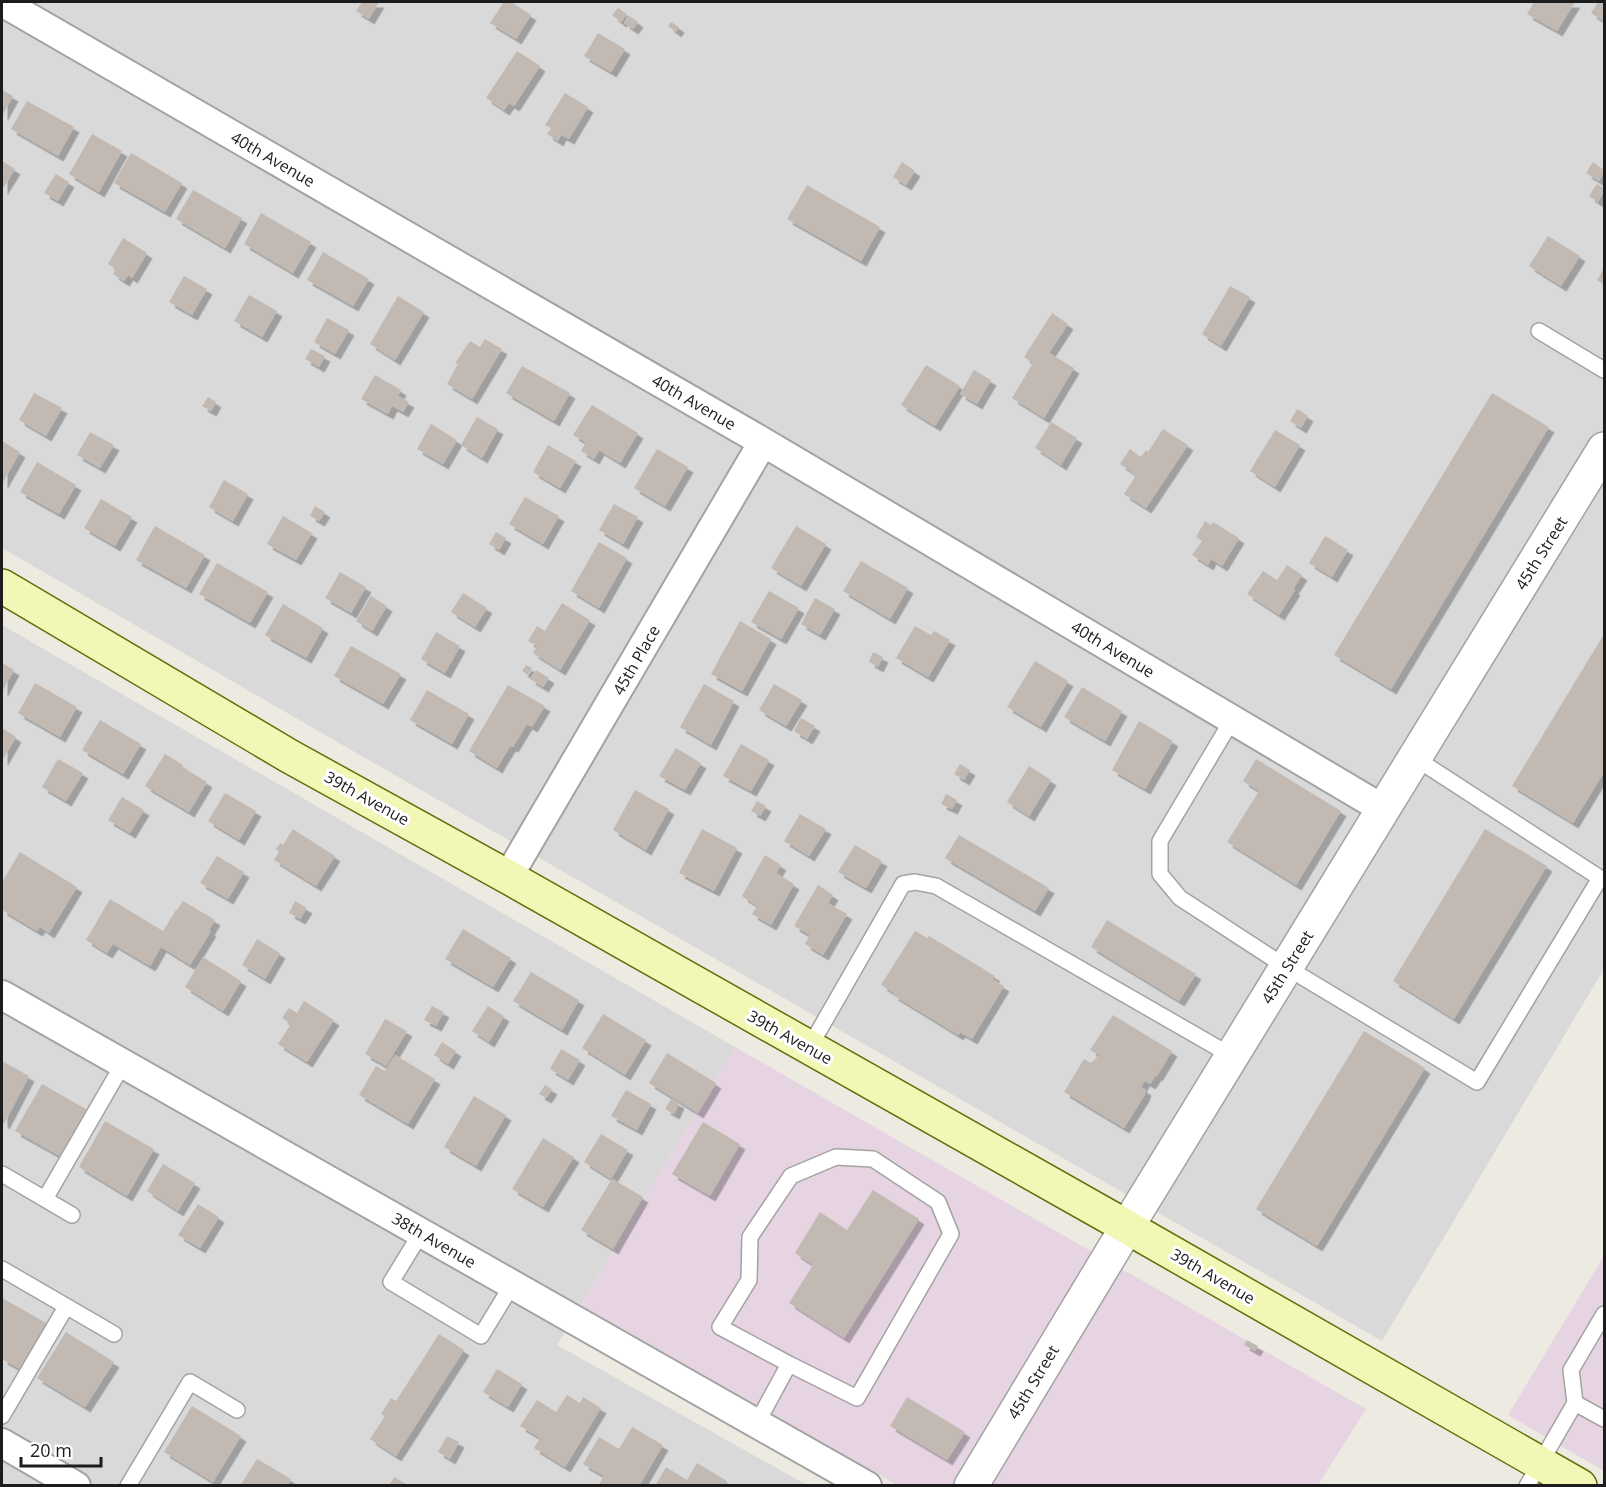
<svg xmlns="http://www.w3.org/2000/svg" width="1606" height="1487" font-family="'Open Sans',sans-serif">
<defs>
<filter id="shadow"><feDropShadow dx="5.5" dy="5.5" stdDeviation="0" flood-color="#0004"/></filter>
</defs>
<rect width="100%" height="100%" fill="#edeae2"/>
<path fill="#dad9d9" d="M2,2h1602v967l-222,372 -1043,-598 -337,-195z
M2,625l733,422 -178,298 250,140h-805z"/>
<path fill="#e6d4e2" d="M735,1047l631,362 -48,76h-421l-316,-180z
M1604,1256v215l-96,-56z"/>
<path fill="#c1b9b2" filter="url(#shadow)" d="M362,2h17l-10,17 -13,-8z
M504,2h7l20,13 -15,24 -26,-16z
M1534,2h41l-18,29 -30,-17z
M1598,2h6v19l-13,-8z
M618,8l9,6 -6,8 -9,-7z
M628,15l10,7 -5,7 -9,-6z
M671,22l8,5 -3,5 -8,-6z
M598,33l27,16 -14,23 -27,-16z
M517,51l23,15 -26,40 -5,-3 -5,7 -18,-12z
M2,90l11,6 -11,20z
M565,93l23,14 -19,32 -8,-4 -3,6 -11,-7 4,-6 -6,-3z
M27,101l47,26 -16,29 -47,-27z
M92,134l30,17 -23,41 -30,-18z
M131,153l51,30 -17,29 -51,-29z
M2,161l13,8 -13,21z
M902,162l13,9 -9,14 -13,-8z
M1593,162l11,8v2l-5,9 -13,-8z
M56,174l13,8 -11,19 -14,-8z
M1597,184l7,4v3l-6,11 -9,-6z
M807,185l73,42 -19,34 -74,-42z
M193,190l49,28 -17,30 -49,-29z
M261,213l50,29 -18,31 -49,-29z
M1548,236l32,20 -19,30 -32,-20z
M123,238l24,15 -15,25 -4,-3 -4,6 -11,-7 3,-5 -8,-5z
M323,252l46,27 -16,27 -46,-26z
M1604,268v17l-7,-5z
M184,276l23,13 -15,26 -23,-13z
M1230,286l20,11 -29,49 -19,-12z
M249,295l28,16 -15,26 -28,-16z
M398,296l26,16 -29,48 -25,-16z
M1052,313l16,11 -19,29 25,15 -30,50 -32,-20 21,-35 -9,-6z
M327,318l22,12 -14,24 -21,-12z
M485,339l17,10 -30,50 -25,-15 11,-20 -3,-1 15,-22 10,6z
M311,349l14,7 -6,11 -14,-8z
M926,365l34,21 -25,40 -34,-21z
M522,366l48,27 -16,28 -48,-28z
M974,370l17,10 -14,24 -17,-10z
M375,375l26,15 -3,6 11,6 -6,10 -11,-6 -4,8 -27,-15z
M34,393l28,15 -16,28 -27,-16z
M1492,393l57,34 -158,262 -57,-34z
M208,397l8,5 -5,9 -9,-5z
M592,405l46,28 -18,30 -21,-13 -5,9 -13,-8 5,-9 -13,-7z
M1297,409l11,7 -7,12 -11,-7z
M477,417l21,12 -16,29 -21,-13z
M1051,422l26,16 -16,27 -26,-17z
M431,424l26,16 -14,24 -26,-15z
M1163,429l25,16 -42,63 -22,-14 11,-17 -4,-3 1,-2 -12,-8 10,-15 11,8 5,-7 2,2z
M1275,430l25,15 -25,42 -25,-16z
M90,432l24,13 -14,23 -23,-13z
M2,441l18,11 -18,32z
M548,445l28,16 -16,27 -27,-16z
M657,449l31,18 -23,39 -31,-18z
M37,462l39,23 -17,29 -39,-22z
M224,480l24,14 -15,27 -24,-14z
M525,497l34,19 -16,28 -34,-20z
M101,499l31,18 -17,29 -31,-18z
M614,504l24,13 -15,27 -24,-14z
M315,506l10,6 -6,9 -9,-5z
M283,516l29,17 -16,27 -29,-16z
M1205,521l6,4 2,-3 26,16 -17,28 -11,-7 -3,6 -16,-10 10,-14 -6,-4z
M155,526l50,29 -19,33 -50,-28z
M796,526l30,18 -25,42 -30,-18z
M496,532l10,6 -7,12 -10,-6z
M1325,536l23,14 -16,27 -23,-14z
M599,542l28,16 -28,50 -28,-17z
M861,561l47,27 -18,31 -47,-28z
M217,563l51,29 -18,31 -51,-29z
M1287,565l15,10 -9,14 2,1 -16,25 -32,-21 16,-23 14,9z
M340,572l26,15 -15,26 -26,-15z
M769,591l30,17 -18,31 -30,-17z
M463,593l24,15 -12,19 -24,-15z
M371,596l16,10 -15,25 -16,-10z
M815,598l20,11 -15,26 -19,-11z
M562,603l28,17 -30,50 -27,-17 4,-7 -9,-5 9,-15 8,5z
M283,604l40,24 -17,30 -41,-23z
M740,621l31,18 -29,52 -31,-17z
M915,626l16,9 3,-4 16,9 -22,37 -32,-19z
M436,632l24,14 -15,27 -24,-14z
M1604,634v138l-31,51 -61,-37z
M351,646l50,28 -18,30 -49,-28z
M873,652l10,5 -5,10 -9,-5z
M1035,661l33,20 -27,46 -34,-20z
M2,663l12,7 -12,22z
M526,665l6,3 -4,7 -6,-4z
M536,670l13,8 -6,9 -13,-8z
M35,683l42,24 -17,30 -42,-24z
M704,684l30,17 -23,44 -31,-18z
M774,684l28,16 -16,26 -27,-16z
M508,685l37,21 -13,21 -5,-3 -14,23 -3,-1 -13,22 -28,-17z
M1082,687l40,24 -17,30 -41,-24z
M427,690l42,24 -17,30 -42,-24z
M801,718l14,8 -8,13 -13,-8z
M100,720l41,24 -18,30 -41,-24z
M1139,721l34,20 -28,48 -33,-19z
M2,728l14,9 -14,24z
M741,744l28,16 -18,31 -28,-15z
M676,748l25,15 -16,27 -26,-14z
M165,754l18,11 -1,2 25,15 -18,30 -44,-26z
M58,759l25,14 -17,28 -24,-14z
M1256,759l85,52 -45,74 -69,-43 32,-51 -16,-10z
M960,764l10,6 -6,10 -10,-6z
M1029,766l22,14 -22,36 -22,-14z
M635,790l34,19 -23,41 -33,-20z
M225,793l31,18 -17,29 -31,-19z
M946,794l11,6 -5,9 -11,-5z
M122,797l22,13 -14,23 -22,-13z
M757,801l9,5 -6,10 -9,-5z
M800,814l26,15 -17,27 -25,-15z
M293,829l42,27 -19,30 -42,-26 5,-8 -3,-3 4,-6 3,2z
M702,829l35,19 -23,43 -35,-18z
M1485,829l62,37 -93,153 -61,-38z
M959,835l90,53 -14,23 -90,-53z
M855,845l27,16 -16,27 -28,-16z
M20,852l57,35 -28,46 -9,-6 -3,4 -35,-21v-28z
M765,855l16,10 -5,8 18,11 -23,41 -19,-11 5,-8 -15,-10z
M217,856l27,16 -16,27 -28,-16z
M818,885l15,10 -5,8 19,11 -24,41 -18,-11 5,-9 -16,-9z
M110,899l53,32 13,-21h1l6,-9 32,19 -6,10 2,1 -21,34 -29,-18 -11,19 -37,-22 -6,9 -21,-13z
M295,901l12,7 -7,11 -11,-6z
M1107,920l89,54 -17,27 -88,-54z
M463,929l48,29 -18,29 -48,-28z
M915,931l12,7 2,-2 66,40 -3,3 12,7 -32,53 -12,-7 -2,3 -65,-40 1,-2 -13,-8z
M257,939l23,14 -15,26 -23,-14z
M203,957l38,24 -18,30 -38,-24z
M531,972l48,28 -17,30 -49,-29z
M304,1001l30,19 -27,42 -29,-18 13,-20 -9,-6 7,-10 8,5z
M432,1006l12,6 -8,14 -12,-6z
M488,1006l16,10 -15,26 -17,-11z
M603,1014l43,26 -21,35 -43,-27z
M1113,1015l59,36 -15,25 -1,-1 -6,9 -5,-3 -1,1 -3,5 5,3 -2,6 -20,32 -60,-36 20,-33 7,4 8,-8 -9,-5z
M385,1019l22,12 -21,35 -21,-12z
M1364,1031l61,37 -108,178 -61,-37z
M442,1042l14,9 -8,13 -14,-9z
M561,1049l19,11 -12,20 -18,-11z
M667,1053l49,30 -18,30 -49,-30z
M395,1055l40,24 -27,45 -49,-29 17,-29 9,5z
M2,1061l27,15 -25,48 -2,-2z
M42,1084l49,28 -26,47 -50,-28z
M545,1085l7,4 -6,9 -7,-4z
M626,1090l25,14 -14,26 -26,-14z
M474,1096l32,19 -30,51 -32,-19z
M671,1099l8,4 -5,11 -9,-5z
M105,1121l49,28 -27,47 -48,-29z
M703,1122l37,22 -30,52 -38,-22z
M601,1134l27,16 -17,29 -27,-17z
M543,1138l31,19 -31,50 -31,-18z
M163,1164l32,19 -17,28 -31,-20z
M612,1179l31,18 -30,52 -32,-19z
M873,1190l46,29 -75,119 -55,-35 24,-38 -18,-12 25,-41 27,18z
M198,1204l21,13 -19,31 -22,-13z
M2,1298l46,26 -26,46 -20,-11z
M66,1332l48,30 -29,45 -48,-29z
M439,1334l25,16 -68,106 -26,-17 15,-23 -4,-2 10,-16 5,3z
M1247,1340l11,6 -3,5 -11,-6z
M497,1369l25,15 -14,23 -25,-15z
M567,1395l13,8 3,-6 18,11 -36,59 -31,-19 6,-10 -20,-12 17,-26 19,12z
M907,1397l58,35 -18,28 -57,-34z
M192,1406l49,30 -28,46 -49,-30z
M632,1427l31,18 -24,41h-41l6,-10 -21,-12 16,-27 20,12z
M447,1436l12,6 -9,17 -12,-7z
M257,1459l34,20 -4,7h-47z
M697,1463l30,18 -3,5h-69l11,-19 21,13z
M394,1477l16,9h-21z"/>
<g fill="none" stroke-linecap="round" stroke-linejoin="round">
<defs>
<path id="service" d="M1539,331l65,39
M1232,720l-72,121v33l20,24 106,69 191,115 123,-204 -185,-120
M809,1048l94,-164 12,-2 21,4 296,170
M2,1174l70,41
M45,1199l78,-135
M421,1233l-30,49 90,54 31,-51
M2,1269l112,65
M1575,1403l-4,-33 33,-56
M2,1416l64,-109
M757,1423l32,-59 68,34 94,-164 -13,-32 -65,-43 -37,-2 -45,19 -41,61 -1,43 -29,47 69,37
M128,1486l62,-104 47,28
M1527,1486l48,-83 29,16"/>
<path id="minor" d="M2,2l761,440 620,367
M508,877l255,-435
M2,995l865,491
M2,1443l74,43"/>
<path id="tertiary" d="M971,1486l156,-259 477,-778"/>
<path id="secondary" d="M2,586l287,170 219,121 619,350 453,259"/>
</defs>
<use href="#service" stroke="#a3a3a3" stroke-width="18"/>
<use href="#minor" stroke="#a3a3a3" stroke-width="32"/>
<use href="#tertiary" stroke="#a3a3a3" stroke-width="36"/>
<use href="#secondary" stroke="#616e08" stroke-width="36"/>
<use href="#service" stroke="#fff" stroke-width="15"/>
<use href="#minor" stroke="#fff" stroke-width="28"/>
<use href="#tertiary" stroke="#fff" stroke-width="33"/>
<use href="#secondary" stroke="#f2f7b6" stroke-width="33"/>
</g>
<g text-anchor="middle" stroke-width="6" stroke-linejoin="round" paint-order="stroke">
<g font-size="16" fill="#1c1c1c" stroke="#fff">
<text transform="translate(273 159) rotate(30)" y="6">40th Avenue</text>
<text transform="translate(694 402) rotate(30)" y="6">40th Avenue</text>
<text transform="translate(1541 553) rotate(-58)" y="6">45th Street</text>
<text transform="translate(1113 649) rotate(31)" y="6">40th Avenue</text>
<text transform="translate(636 660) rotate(-60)" y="6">45th Place</text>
<text transform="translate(367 798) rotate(29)" y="6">39th Avenue</text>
<text transform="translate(1287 967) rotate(-58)" y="6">45th Street</text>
<text transform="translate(790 1037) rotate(29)" y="6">39th Avenue</text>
<text transform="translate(434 1240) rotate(30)" y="6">38th Avenue</text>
<text transform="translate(1213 1276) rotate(30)" y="6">39th Avenue</text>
<text transform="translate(1033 1382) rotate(-59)" y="6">45th Street</text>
</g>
</g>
<rect width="1606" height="1487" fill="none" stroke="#1c1c1c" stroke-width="6"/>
<path d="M21 1457v9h80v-9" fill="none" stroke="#1c1c1c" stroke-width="3"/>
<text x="30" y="1457" font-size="18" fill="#1c1c1c" stroke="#ffffff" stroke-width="4.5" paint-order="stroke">20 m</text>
</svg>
